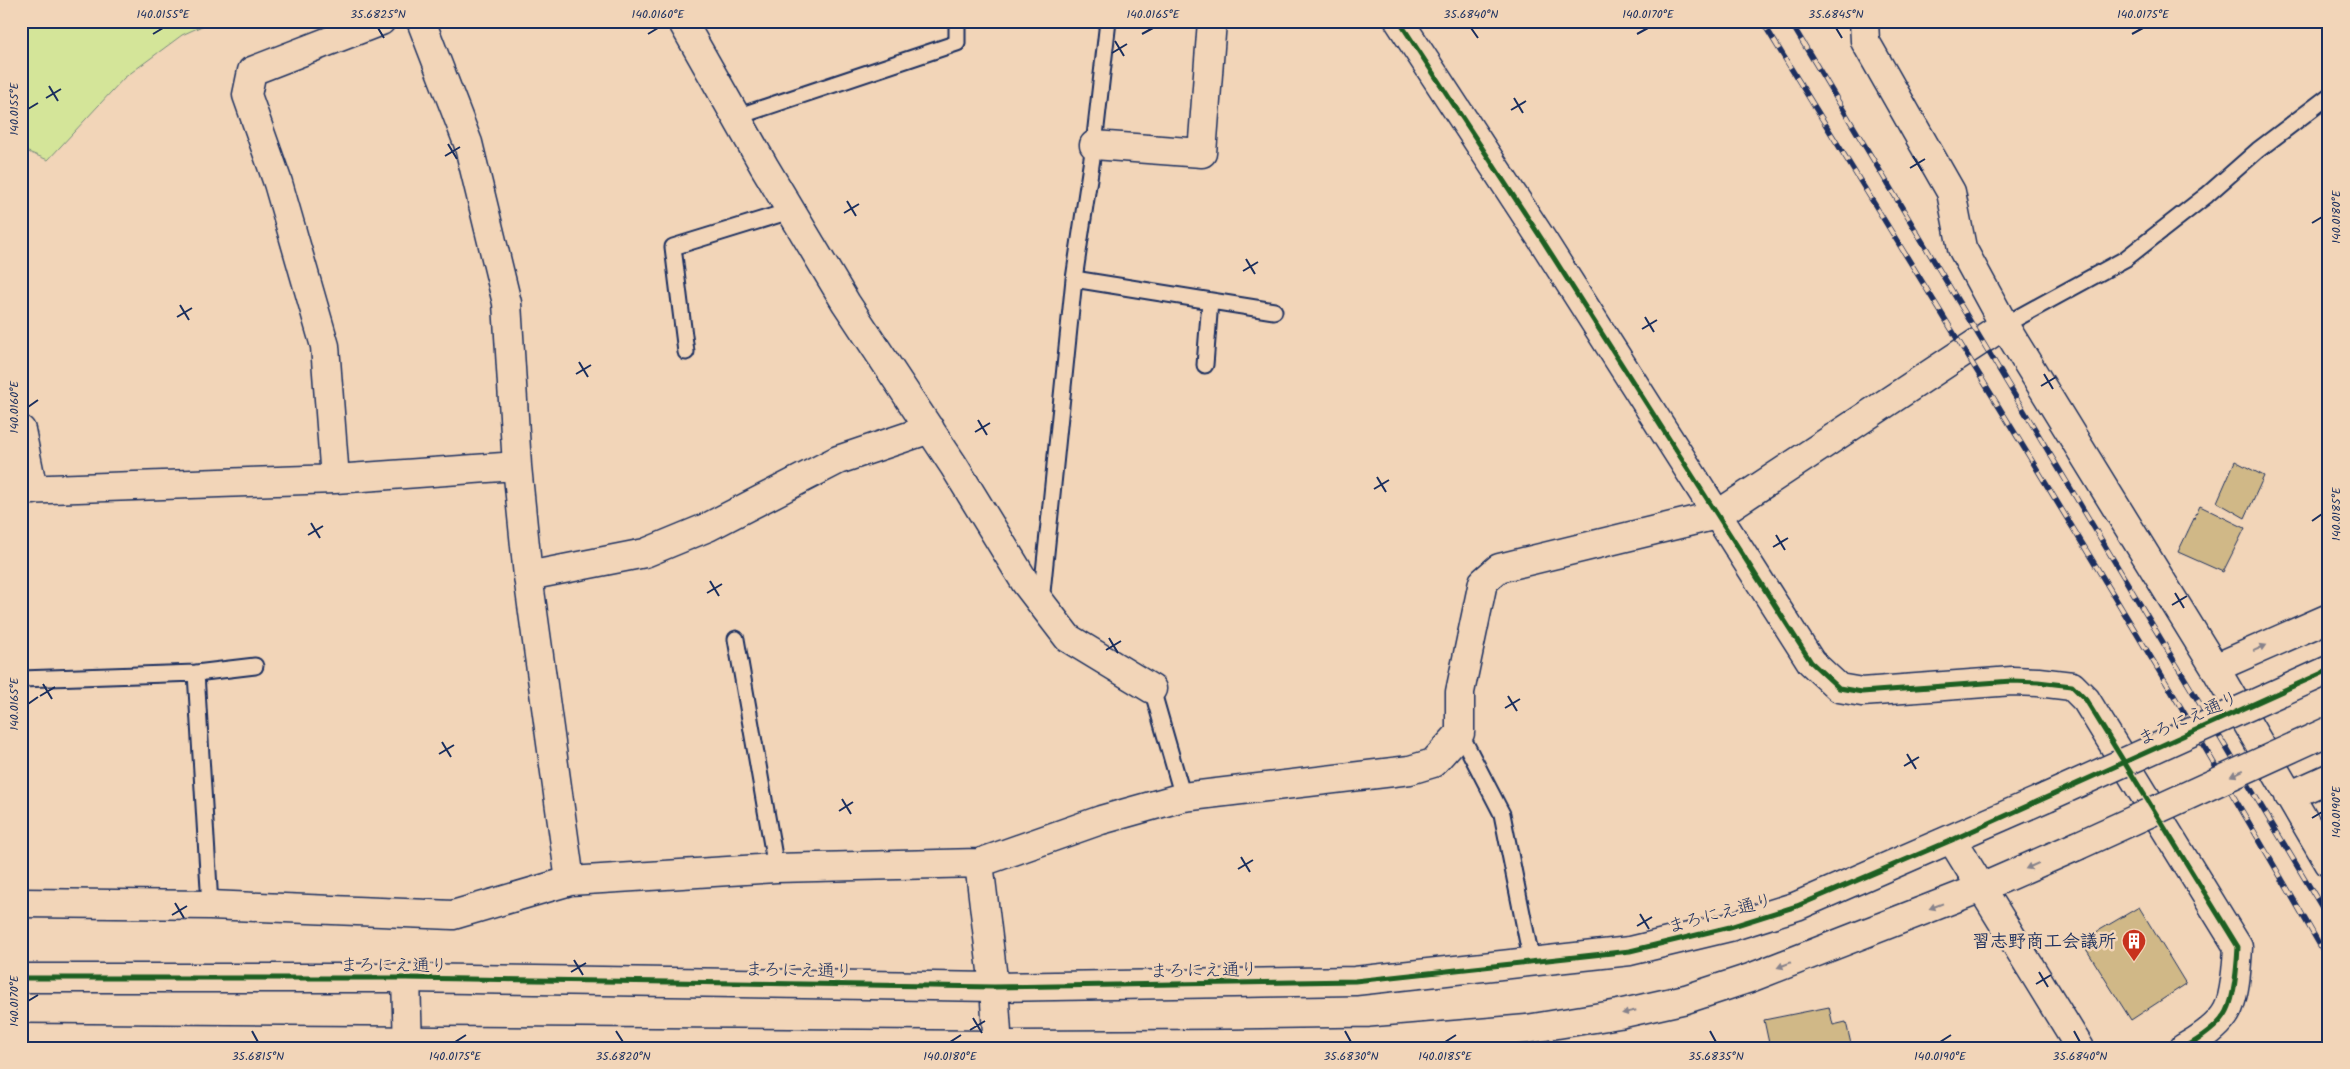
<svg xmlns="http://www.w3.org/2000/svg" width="2350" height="1069" font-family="Kalam,'Klee One',sans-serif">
<rect width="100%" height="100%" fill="#f2d5b8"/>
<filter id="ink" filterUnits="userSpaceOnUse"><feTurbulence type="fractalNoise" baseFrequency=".02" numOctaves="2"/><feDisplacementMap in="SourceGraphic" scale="10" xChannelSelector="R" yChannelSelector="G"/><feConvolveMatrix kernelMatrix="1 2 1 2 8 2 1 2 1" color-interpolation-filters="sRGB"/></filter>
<g filter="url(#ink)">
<path fill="#d4e599" stroke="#788a7c" d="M21,21h192l-31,14 -58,43 -76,82 -27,-11z"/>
<path fill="#d0b887" stroke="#1b2f5e" d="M2235,461l29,15 -19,42 -28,-16z
M2200,506l45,22 -22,44 -45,-20z
M2139,907l47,77 -55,36 -50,-79z
M1829,1007l4,18 13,-3 5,22 -14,4h-67l-6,-28z"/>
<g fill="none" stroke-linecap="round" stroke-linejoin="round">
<defs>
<path id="lane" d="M736,117l221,-74v-22
M1074,279l200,32
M2004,325l121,-66 82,-64 51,-45 71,-54
M686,352l-13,-105 117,-36
M1205,365l5,-64
M1041,602l33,-323 20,-134 14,-124
M736,639l40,229
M196,673l59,-7
M21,679l175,-6 14,232
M1152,689l31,108
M1460,733l42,81 30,149"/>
<path id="street" d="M421,21l47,122 39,160 10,163 11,110 42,305
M682,21l82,145 82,137 108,163 71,116 43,56 84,51
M1399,21l144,220 268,421 28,26 23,4 150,-11 26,1 34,4 14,14 152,247c-1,18 -3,55 -14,69 -9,13 -26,24 -40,32
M1864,21l1,20 86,151 11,56 42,77 211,343 114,195
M1094,145l108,8 10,-132
M21,430l12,60
M335,479l-10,-133 -47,-163 -31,-88 5,-24 129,-50
M21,490l314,-11 182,-13
M528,576l117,-23 63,-26 130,-67 92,-31
M2215,668l114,-50
M2289,796l40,-18
M979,863l15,124 4,61
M21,903l189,2 243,10 117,-34 206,-13 203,-5 122,-43 82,-23 227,-27 23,-7 27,-30v-41l23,-110 16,-14 218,-53 287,-190
M406,978l2,70"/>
<path id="secondary" d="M1952,840l128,208
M21,978h385l588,9 361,-6 275,-30 100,-24 67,-21 250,-109
M21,1038l977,7 232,-1 141,-2 156,-13 92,-15 67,-15 64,-21 231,-90 96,-42"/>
</defs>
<use href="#lane" stroke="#1b2f5e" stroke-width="19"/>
<use href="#street" stroke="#1b2f5e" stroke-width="31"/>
<use href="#secondary" stroke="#1b2f5e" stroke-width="31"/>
<use href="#lane" stroke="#f2d5b8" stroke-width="15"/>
<use href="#street" stroke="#f2d5b8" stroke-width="28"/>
<use href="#secondary" stroke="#f2d5b8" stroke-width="28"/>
<defs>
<path id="rail" d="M1762,21c191,312 386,623 567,940
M1790,21l539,898"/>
</defs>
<use href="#rail" stroke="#1b2f5e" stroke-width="5.5"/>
<use href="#rail" stroke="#f2d5b8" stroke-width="4" stroke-dasharray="11" stroke-linecap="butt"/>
<defs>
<path id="secondary-bridge" d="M2047,797l282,-127
M2077,846l252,-115"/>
</defs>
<use href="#secondary-bridge" stroke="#1b2f5e" stroke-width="31" stroke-linecap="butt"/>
<use href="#secondary-bridge" stroke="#f2d5b8" stroke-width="28"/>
<defs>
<path id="cycleway" d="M1399,21l144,220 268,421 28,26 23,4 150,-11 26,1 34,4 14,14 152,247c-1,18 -3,55 -14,69 -9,13 -26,24 -40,32
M21,978h385l588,9 361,-6 275,-30 100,-24 67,-21 155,-66 377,-170"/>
</defs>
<use href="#cycleway" stroke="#f2d5b8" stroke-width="8"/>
<use href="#cycleway" stroke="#1b5e20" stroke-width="5"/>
</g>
<defs><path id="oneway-solid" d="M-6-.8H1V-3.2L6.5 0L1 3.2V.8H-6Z" transform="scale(1.25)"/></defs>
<g fill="#86828b">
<use href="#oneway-solid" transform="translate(2260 648) rotate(-24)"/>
<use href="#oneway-solid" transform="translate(2237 773) rotate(155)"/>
<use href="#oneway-solid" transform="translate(2032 866) rotate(156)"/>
<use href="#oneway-solid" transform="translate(1936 906) rotate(159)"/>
<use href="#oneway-solid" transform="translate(1784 965) rotate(159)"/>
<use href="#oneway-solid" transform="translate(1629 1012) rotate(167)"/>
</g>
</g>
<path fill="none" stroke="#1b2f5e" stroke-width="2" d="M378,28l6,10M1471,28l7,10M1836,28l6,10M153,34l10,-6M648,34l10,-6M1142,34l11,-6M1637,34l11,-6M2132,34l11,-6M1115,41l9,15M1112,53l15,-9M49,86l9,15M46,98l15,-9M1514,98l9,15M28,109l10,-6M1511,110l15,-9M448,144l9,15M445,156l15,-9M1913,156l9,15M1910,168l15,-9M847,201l9,15M844,213l15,-9M2312,223l10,-6M1246,259l9,15M1243,271l15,-9M180,305l9,15M177,317l15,-9M1645,317l9,15M1642,329l15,-9M579,362l9,15M576,374l15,-9M2044,374l9,15M2041,386l15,-9M28,407l10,-7M978,420l9,15M975,432l15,-9M1377,477l9,15M1374,489l15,-9M2312,521l10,-7M311,523l9,15M308,535l15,-9M1776,535l9,15M1773,547l15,-9M710,581l9,15M707,593l15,-9M2175,593l9,15M2172,605l15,-9M1109,638l9,15M1106,650l15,-9M43,684l9,15M40,696l15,-9M1508,696l9,15M28,704l10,-7M1505,708l15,-9M442,742l9,15M439,754l15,-9M1907,754l9,15M1904,766l15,-9M842,799l9,15M839,811l14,-9M2312,818l10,-6M1241,857l9,15M1238,869l15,-9M175,903l9,15M1640,914l9,15M172,915l15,-9M1637,926l15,-9M574,960l9,15M571,972l15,-9M2039,972l9,15M2036,984l15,-9M28,1001l10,-6M973,1018l9,15M970,1030l15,-9M252,1031l6,11M616,1031l7,11M1345,1031l6,11M1710,1031l6,11M2074,1031l6,11M455,1042l11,-7M950,1042l11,-7M1445,1042l11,-7M1940,1042l11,-7"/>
<defs>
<symbol id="building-pin" viewBox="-11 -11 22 30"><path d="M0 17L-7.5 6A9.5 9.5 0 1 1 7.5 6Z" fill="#c8321e" stroke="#f2d5b8"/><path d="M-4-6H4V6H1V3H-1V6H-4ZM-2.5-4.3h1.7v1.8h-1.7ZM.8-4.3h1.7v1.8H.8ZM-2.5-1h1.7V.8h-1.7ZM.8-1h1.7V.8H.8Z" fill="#fff"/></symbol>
</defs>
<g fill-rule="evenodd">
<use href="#building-pin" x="2120" y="927" width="28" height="38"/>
</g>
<g text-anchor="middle" stroke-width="5" stroke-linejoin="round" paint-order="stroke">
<g font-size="18" fill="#1b2f5e" stroke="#f2d5b8">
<text transform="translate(2188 718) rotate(-24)" y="6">まろにえ通り</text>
<text transform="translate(1720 913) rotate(-15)" y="6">まろにえ通り</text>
<text x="394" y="971">まろにえ通り</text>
<text transform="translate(799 970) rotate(1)" y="6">まろにえ通り</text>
<text transform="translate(1204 970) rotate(-1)" y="6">まろにえ通り</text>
</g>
<g font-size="18" font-weight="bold" fill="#1b2f5e" stroke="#f2d5b8" text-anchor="end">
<text x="2116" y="947">習志野商工会議所</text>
</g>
</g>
<rect width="2350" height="1069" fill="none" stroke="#f2d5b8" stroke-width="55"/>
<rect x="28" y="28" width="2294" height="1014" fill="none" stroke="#1b2f5e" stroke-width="2"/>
<g font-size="12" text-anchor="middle" fill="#1b2f5e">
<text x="163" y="18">140.0155°E</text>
<text x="378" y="18">35.6825°N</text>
<text x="658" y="18">140.0160°E</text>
<text x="1153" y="18">140.0165°E</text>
<text x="1471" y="18">35.6840°N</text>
<text x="1648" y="18">140.0170°E</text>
<text x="1836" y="18">35.6845°N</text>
<text x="2143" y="18">140.0175°E</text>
<text transform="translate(14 109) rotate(-90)" y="4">140.0155°E</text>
<text transform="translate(2336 217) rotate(-90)" y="4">140.0180°E</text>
<text transform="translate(14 407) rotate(-90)" y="4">140.0160°E</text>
<text transform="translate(2336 514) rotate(-90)" y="4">140.0185°E</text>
<text transform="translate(14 704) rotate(-90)" y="4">140.0165°E</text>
<text transform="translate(2336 812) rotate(-90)" y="4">140.0190°E</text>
<text transform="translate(14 1001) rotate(-90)" y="4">140.0170°E</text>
<text x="258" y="1060">35.6815°N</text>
<text x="455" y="1060">140.0175°E</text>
<text x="623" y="1060">35.6820°N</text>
<text x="950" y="1060">140.0180°E</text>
<text x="1351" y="1060">35.6830°N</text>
<text x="1445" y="1060">140.0185°E</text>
<text x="1716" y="1060">35.6835°N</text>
<text x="1940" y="1060">140.0190°E</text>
<text x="2080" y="1060">35.6840°N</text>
</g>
</svg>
